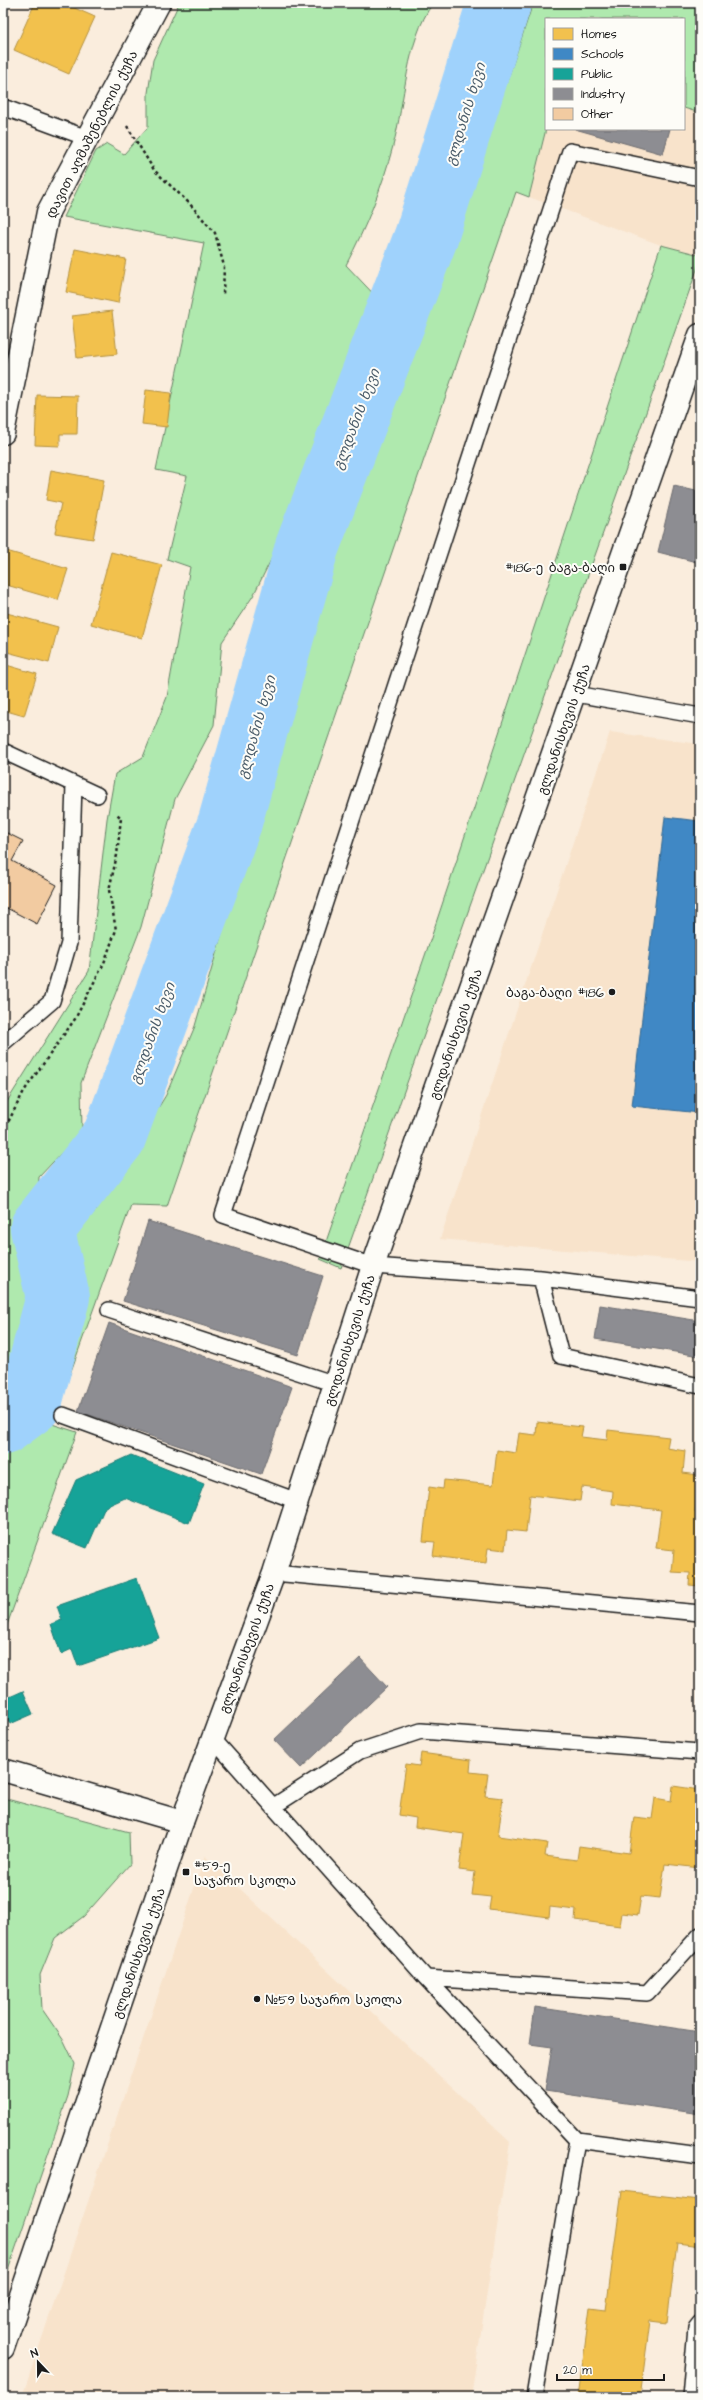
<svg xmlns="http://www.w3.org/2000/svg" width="703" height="2400" font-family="'Architects Daughter','Noto Sans Georgian',sans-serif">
<rect width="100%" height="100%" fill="#faeddd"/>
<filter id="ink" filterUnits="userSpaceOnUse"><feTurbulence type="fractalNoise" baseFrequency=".025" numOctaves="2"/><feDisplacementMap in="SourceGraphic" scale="8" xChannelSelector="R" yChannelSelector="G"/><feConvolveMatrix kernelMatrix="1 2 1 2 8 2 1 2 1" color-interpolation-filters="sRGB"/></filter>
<g filter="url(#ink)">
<path fill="#f8e3cb" d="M684,108l16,5v142l-39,-10 -132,-48 17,-68h138z
M610,732l90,12v518l-260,-23z
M205,1856l305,286 -39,255h-449z"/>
<path fill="#afe9ae" stroke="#668265" d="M179,3h254c-27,38 -28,99 -40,143 -11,42 -27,81 -47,119l37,39 -17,24 -44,129 -69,139 -31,46 -8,83 -39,74 -34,128 -60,156 1,48 -43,46 -3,42 -10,32 5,9 30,-16 34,-32 71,-117 29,-69 72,-248 51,-220 27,-91 45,-100 62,-118 81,-246h167v110l-16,-5v-89h-138v110l-17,68 -13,-5 -349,1014 -36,-1 -79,219 25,8 -74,204v-528l86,-137 18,-152 8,-45 28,-17 24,-60 23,-130 -23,-8 20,-83 -31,-6 48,-227 -140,-26 32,-66 11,-7 17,10 24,-27v-34l5,-33z
M661,245l39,10v6l-359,1007 -21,-9 109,-315z
M3,1798l126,34 1,32 -46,52 -29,22 -15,37 2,34 22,32 11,23 -7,32 -65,189z"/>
<path fill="#f2c14e" stroke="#b2903f" d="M35,3h28l32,14 -26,57 -55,-24z
M75,249l51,10 -8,44 -52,-11z
M112,311l5,43 -40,4 -5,-42z
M146,390l25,3 -4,34 -25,-3z
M37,395l41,1 -1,38h-17v12l-25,-1z
M51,470l53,10 -11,59 -38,-6 6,-30 -15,-3z
M3,550l65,19 -10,31 -55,-16z
M111,552l51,13 -20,73 -51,-14z
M3,612l55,15 -9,36 -46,-12z
M3,664l34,10 -13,42 -21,-6z
M537,1422l46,5 -2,10 26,3 1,-10 61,7 -2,11 18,3 -2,22 16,2 -4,37h5v74l-11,-1 1,-12 -18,-1 2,-22 -18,-2 5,-38 -49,-6 1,-13 -31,-4 -2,14 -50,-6 -4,37 -19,-2 -2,20 -17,-2 -2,15 -53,-7 2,-14 -12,-1 6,-54 14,2 1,-9 49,5 4,-35 19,3 3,-20 17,2z
M421,1753l50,7 -1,12 18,2 -3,22 18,2 -5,38 49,7 -2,13 32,4 2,-14 50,7 5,-36 18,2 3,-21 16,3 2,-15 27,4v78l-35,-4 -5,34 -19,-2 -3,19 -16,-2 -2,13 -45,-6 1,-10 -26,-3 -1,10 -60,-8 2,-12 -19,-2 3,-23 -16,-2 5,-36 -49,-7 1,-9 -17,-3 7,-51 13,2z
M622,2191l77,9 1,-4v50l-23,-3 -10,80 -17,-2 -10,76h-62l12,-89 16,2z"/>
<path fill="#3f88c5" stroke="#346892" d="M665,817l35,4v292l-68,-7z"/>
<path fill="#17a398" stroke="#187a73" d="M131,1455l73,29 -15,39 -64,-25 -20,9 -18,41 -35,-14 24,-54z
M137,1578l22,60 -81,28 -6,-17 -11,5 -10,-30 11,-4 -5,-14z
M23,1691l10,23 -23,10 -7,-16v-8z"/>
<path fill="#8d8d92" stroke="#6b6b6f" d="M575,129h95l-7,25z
M674,486l26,6v71l-42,-11z
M148,1221l175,55 -25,79 -175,-54z
M600,1305l100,16v35l-105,-17z
M109,1323l183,64 -31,87 -183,-63z
M360,1658l27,29 -86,81 -27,-28z
M535,2007l165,25v82l-155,-23 7,-44 -22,-3z"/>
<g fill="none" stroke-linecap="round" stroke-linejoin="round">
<path stroke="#9fd2fc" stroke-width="64" d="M3,1423l27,-20 28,-106 -16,-69 72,-91 116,-315 77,-275 119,-310 73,-234"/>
</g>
<path fill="#f2cba1" stroke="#1c1c1c" d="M3,831l20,10 -11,20 45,24 -20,39 -34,-18z"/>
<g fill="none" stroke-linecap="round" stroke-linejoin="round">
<defs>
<path id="lane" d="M3,107l84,31
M700,178l-130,-27 -347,1064 150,51 168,12 159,20
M576,694l124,22
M3,751l94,44
M3,1043l49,-42 17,-58 5,-159
M541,1278l20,78 139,30
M109,1310l226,74
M63,1415l234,86
M274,1573l426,40
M213,1739l213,239 151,162 -43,257
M274,1806l86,-55 61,-20 279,21
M426,1978l221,15 53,-58
M577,2140l123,16
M690,2397l6,-69 4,-5"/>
<path id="street" d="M3,433l45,-221 111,-209
M3,1770l179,52"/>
<path id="secondary" d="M3,2348l179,-526 92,-249 99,-307 327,-931"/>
</defs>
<use href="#lane" stroke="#1c1c1c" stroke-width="18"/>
<use href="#street" stroke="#1c1c1c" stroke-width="25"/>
<use href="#secondary" stroke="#1c1c1c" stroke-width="25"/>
<path stroke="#1c1c1c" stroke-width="2.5" stroke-dasharray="3 3" stroke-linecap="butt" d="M127,126l27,44 35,33 26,30 9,33 -1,29
M3,1132l21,-41 51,-72 29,-56 12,-33 -7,-40 8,-35 4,-37 -5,-5"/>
<use href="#lane" stroke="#fdfcf7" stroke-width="15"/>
<use href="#street" stroke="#fdfcf7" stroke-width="22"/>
<use href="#secondary" stroke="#fdfcf7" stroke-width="22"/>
</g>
</g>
<g fill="#1c1c1c" stroke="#fdfcf7" stroke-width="1.5">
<rect x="619" y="563" width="8" height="8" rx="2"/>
<circle cx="612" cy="992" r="4"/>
<rect x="182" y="1868" width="8" height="8" rx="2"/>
<circle cx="257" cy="1999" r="4"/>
</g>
<g text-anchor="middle" stroke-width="4" stroke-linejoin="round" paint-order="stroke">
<g font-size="13" fill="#1c1c1c" stroke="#fdfcf7">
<text transform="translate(91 134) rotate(-63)" y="5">დავით აღმაშენებლის ქუჩა</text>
<text transform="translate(563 729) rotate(-71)" y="5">გლდანისხევის ქუჩა</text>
<text transform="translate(455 1034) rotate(-71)" y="5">გლდანისხევის ქუჩა</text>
<text transform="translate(349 1340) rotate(-72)" y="5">გლდანისხევის ქუჩა</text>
<text transform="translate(246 1648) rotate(-70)" y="5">გლდანისხევის ქუჩა</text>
<text transform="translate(138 1953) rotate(-71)" y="5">გლდანისხევის ქუჩა</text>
</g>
<g font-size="13" fill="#1c1c1c" stroke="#fdfcf7" text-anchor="end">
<text x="615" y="572">#186-ე ბაგა-ბაღი</text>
<text x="604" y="997">ბაგა–ბაღი #186</text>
<text x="194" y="1870" text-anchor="start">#59-ე<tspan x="194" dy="15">საჯარო სკოლა</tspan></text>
<text x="265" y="2004" text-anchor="start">№59 საჯარო სკოლა</text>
</g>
<g font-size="14" font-style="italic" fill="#4a5c6a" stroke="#fdfcf7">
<text transform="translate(465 114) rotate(-73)" y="5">გლდანის ხევი</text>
<text transform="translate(356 419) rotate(-69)" y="5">გლდანის ხევი</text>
<text transform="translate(256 727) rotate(-74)" y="5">გლდანის ხევი</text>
<text transform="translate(152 1033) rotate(-70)" y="5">გლდანის ხევი</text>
</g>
</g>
<rect width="703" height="2400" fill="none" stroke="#fdfcf7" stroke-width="16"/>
<rect x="8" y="8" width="687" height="2384" fill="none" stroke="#1c1c1c" stroke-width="1.5" filter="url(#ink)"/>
<rect x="545" y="18" width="140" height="112" fill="#fdfcf7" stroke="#a3a29f"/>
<rect x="553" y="28" width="20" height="12" fill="#f2c14e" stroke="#a3a29f"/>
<text x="581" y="38" font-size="12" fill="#1c1c1c">Homes</text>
<rect x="553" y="48" width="20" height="12" fill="#3f88c5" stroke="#a3a29f"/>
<text x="581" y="58" font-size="12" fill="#1c1c1c">Schools</text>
<rect x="553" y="68" width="20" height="12" fill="#17a398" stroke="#a3a29f"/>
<text x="581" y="78" font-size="12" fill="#1c1c1c">Public</text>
<rect x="553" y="88" width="20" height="12" fill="#8d8d92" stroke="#a3a29f"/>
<text x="581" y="98" font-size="12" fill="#1c1c1c">Industry</text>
<rect x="553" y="108" width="20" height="12" fill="#f2cba1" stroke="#a3a29f"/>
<text x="581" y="118" font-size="12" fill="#1c1c1c">Other</text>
<g transform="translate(38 2362) rotate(338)" stroke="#fdfcf7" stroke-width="3" paint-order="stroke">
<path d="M0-3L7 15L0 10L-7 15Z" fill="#1c1c1c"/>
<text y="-6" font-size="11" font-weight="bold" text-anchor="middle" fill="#1c1c1c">N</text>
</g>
<path d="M557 2374v6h107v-6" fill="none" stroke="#1c1c1c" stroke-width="2"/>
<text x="563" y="2374" font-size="12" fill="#1c1c1c" stroke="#fdfcf7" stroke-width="3" paint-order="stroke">20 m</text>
</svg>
